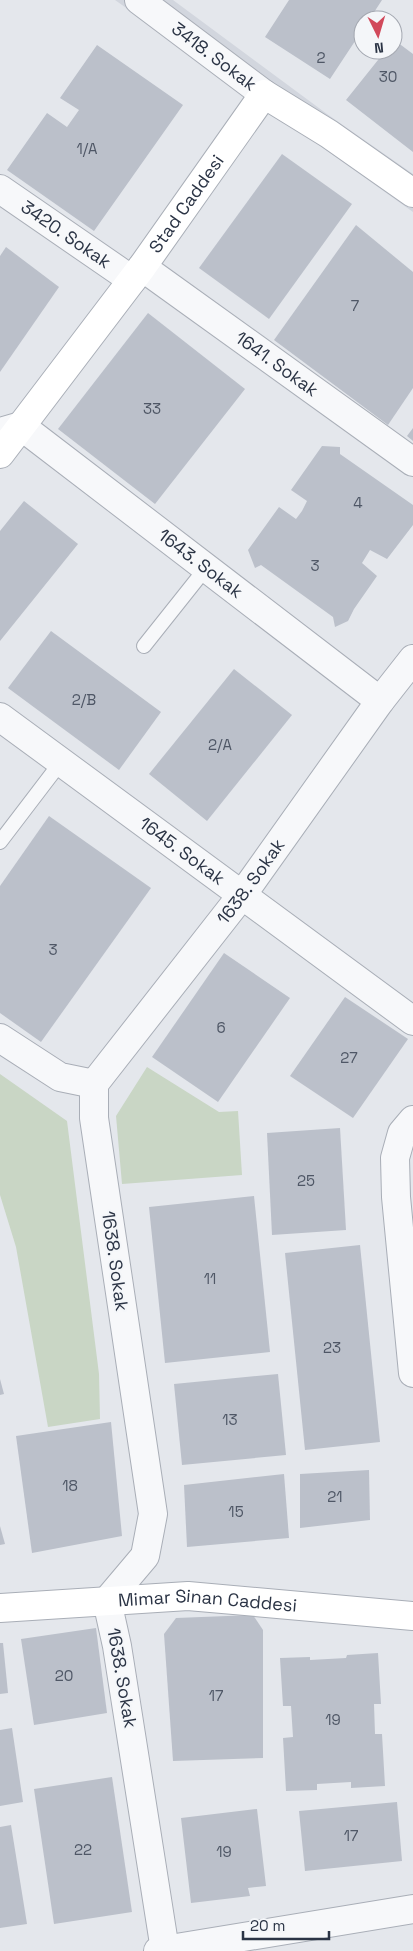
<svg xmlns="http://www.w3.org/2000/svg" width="413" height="1951" font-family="'Space Grotesk',sans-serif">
  <rect width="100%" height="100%" fill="#e4e7ec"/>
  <polygon fill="#d2d6de" points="115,0 173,0 327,114 413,174 413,212"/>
  <g fill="#c9d6c5">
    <polygon points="147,1067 219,1112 238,1111 242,1175 122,1184 116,1116"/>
    <polygon points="0,1074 67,1121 99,1374 100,1419 48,1427 16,1247 0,1195"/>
  </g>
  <g fill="#bbc0ca">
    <polygon points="289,0 382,0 369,20 363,20 363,29 330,79 265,37"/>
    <polygon points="393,39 413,54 413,152 346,100 386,50 393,50"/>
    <polygon points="97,45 183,105 94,231 7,170 47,113 67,127 79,110 60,98"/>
    <polygon points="282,154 352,204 269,319 199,268"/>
    <polygon points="356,225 413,272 413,388 388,425 274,340"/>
    <polygon points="6,247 59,287 0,372 0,256"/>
    <polygon points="148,313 245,389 155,504 58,429"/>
    <polygon points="413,428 413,441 407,436"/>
    <polygon points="322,446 340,447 340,454 413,505 413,525 387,559 370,550 362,563 377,576 354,609 348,621 335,627 333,617 261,565 255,568 248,550 279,507 296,519 302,511 307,501 291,490"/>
    <polygon points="24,501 78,544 0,641 0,531"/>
    <polygon points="51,631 161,712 119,770 8,688"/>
    <polygon points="234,669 292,715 207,821 149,774"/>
    <polygon points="49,816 151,888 41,1042 0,1013 0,886"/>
    <polygon points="224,953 290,998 218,1102 152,1057"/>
    <polygon points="345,997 408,1039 353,1118 290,1076"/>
    <polygon points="340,1128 346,1230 272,1235 267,1133"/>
    <polygon points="254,1196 270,1352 165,1363 149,1207"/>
    <polygon points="360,1245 380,1442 305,1450 285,1253"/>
    <polygon points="278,1374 286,1455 182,1465 174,1384"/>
    <polygon points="0,1379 4,1394 0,1395"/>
    <polygon points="111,1422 122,1536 32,1553 16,1436"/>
    <polygon points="369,1470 370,1520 300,1528 300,1474"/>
    <polygon points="284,1474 289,1538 187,1547 184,1485"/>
    <polygon points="0,1526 5,1544 0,1545"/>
    <polygon points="253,1615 263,1630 263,1758 173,1761 164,1634 176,1618"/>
    <polygon points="96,1628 107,1713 34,1725 21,1639"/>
    <polygon points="0,1643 3,1643 8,1693 0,1694"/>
    <polygon points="378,1653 381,1704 374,1704 375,1734 382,1734 385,1786 351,1788 351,1782 317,1784 317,1790 286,1791 283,1738 293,1737 291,1706 283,1706 280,1658 310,1657 310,1660 346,1658 347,1655"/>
    <polygon points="12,1728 23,1802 0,1806 0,1730"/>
    <polygon points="112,1777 132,1912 54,1924 34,1789"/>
    <polygon points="397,1802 402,1861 305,1871 299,1811"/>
    <polygon points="257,1809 266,1886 248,1888 250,1896 191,1903 181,1818"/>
    <polygon points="11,1825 27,1924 0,1928 0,1827"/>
  </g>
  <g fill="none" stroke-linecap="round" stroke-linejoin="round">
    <g stroke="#a9aeb7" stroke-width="16">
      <g id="lane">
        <polyline points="144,646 206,568"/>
        <polyline points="0,842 61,762"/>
      </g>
    </g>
    <g stroke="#a9aeb7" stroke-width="30">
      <g id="street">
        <path id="s1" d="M139 0 264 94"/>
        <path id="s2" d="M0 189 132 280"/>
        <path id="s3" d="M142 267 413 462"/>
        <path id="s4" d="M0 432 21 426 380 701"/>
        <path id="s5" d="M0 717 413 1021"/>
        <polyline points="0,1038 60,1077 94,1084"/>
        <polyline points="413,1120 402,1133 395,1158 396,1197 413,1373"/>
        <path id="s6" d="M165 1950 117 1646 107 1601 145 1556 153 1514 94 1118V1084L242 895 380 701 413 659"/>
        <polyline points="158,1951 413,1909"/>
      </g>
    </g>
    <g stroke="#a9aeb7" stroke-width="30">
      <g id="secondary">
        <path id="s7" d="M0 454 142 267 264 94 329 134 413 193"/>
        <path id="s8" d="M0 1608 188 1596 413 1616"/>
      </g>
    </g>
    <use href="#lane" stroke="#f7f8fa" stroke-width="14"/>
    <use href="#street" stroke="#f7f8fa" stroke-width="28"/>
    <use href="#secondary" stroke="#fff" stroke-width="28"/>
  </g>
  <g text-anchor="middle" stroke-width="4" stroke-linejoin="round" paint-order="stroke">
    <g font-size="15" fill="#4f5766">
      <text x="321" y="63">2</text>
      <text x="388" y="82">30</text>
      <text x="87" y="154">1/A</text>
      <text x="355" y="311">7</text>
      <text x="152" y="414">33</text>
      <text x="358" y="508">4</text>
      <text x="315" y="571">3</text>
      <text x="84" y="705">2/B</text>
      <text x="220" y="750">2/A</text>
      <text x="53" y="955">3</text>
      <text x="221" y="1033">6</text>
      <text x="349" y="1063">27</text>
      <text x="306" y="1186">25</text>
      <text x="210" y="1284">11</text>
      <text x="332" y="1353">23</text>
      <text x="230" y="1425">13</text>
      <text x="70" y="1491">18</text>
      <text x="335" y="1502">21</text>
      <text x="236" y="1517">15</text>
      <text x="64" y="1681">20</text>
      <text x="216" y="1701">17</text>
      <text x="333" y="1725">19</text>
      <text x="351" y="1841">17</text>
      <text x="83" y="1855">22</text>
      <text x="224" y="1857">19</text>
    </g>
    <g font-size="18" fill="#2b3445" stroke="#f4f6f9">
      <text dy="6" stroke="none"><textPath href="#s1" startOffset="94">3418. Sokak</textPath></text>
      <text dy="6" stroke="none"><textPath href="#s7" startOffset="312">Stad Caddesi</textPath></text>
      <text dy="6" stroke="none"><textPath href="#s2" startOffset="80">3420. Sokak</textPath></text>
      <text dy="6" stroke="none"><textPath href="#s3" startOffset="166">1641. Sokak</textPath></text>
      <text dy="6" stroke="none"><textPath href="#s4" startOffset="248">1643. Sokak</textPath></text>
      <text dy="6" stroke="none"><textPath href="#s5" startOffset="226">1645. Sokak</textPath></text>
      <text dy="6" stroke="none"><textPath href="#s6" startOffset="1146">1638. Sokak</textPath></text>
      <text transform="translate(115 1261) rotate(82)" y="6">1638. Sokak</text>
      <text dy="6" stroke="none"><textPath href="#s8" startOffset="208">Mimar Sinan Caddesi</textPath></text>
      <text transform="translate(122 1678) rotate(80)" y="6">1638. Sokak</text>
    </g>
  </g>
  <g transform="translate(378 35) rotate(175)"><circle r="24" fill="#f4f6f9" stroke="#a4a8b1"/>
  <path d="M0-4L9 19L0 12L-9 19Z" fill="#d1495b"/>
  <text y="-8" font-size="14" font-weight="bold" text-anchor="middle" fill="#2b3445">N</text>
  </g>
  <path d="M243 1931v8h86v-8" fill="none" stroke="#2b3445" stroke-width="2.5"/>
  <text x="250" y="1931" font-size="15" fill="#2b3445" stroke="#f4f6f9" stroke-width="4" paint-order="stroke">20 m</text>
</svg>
